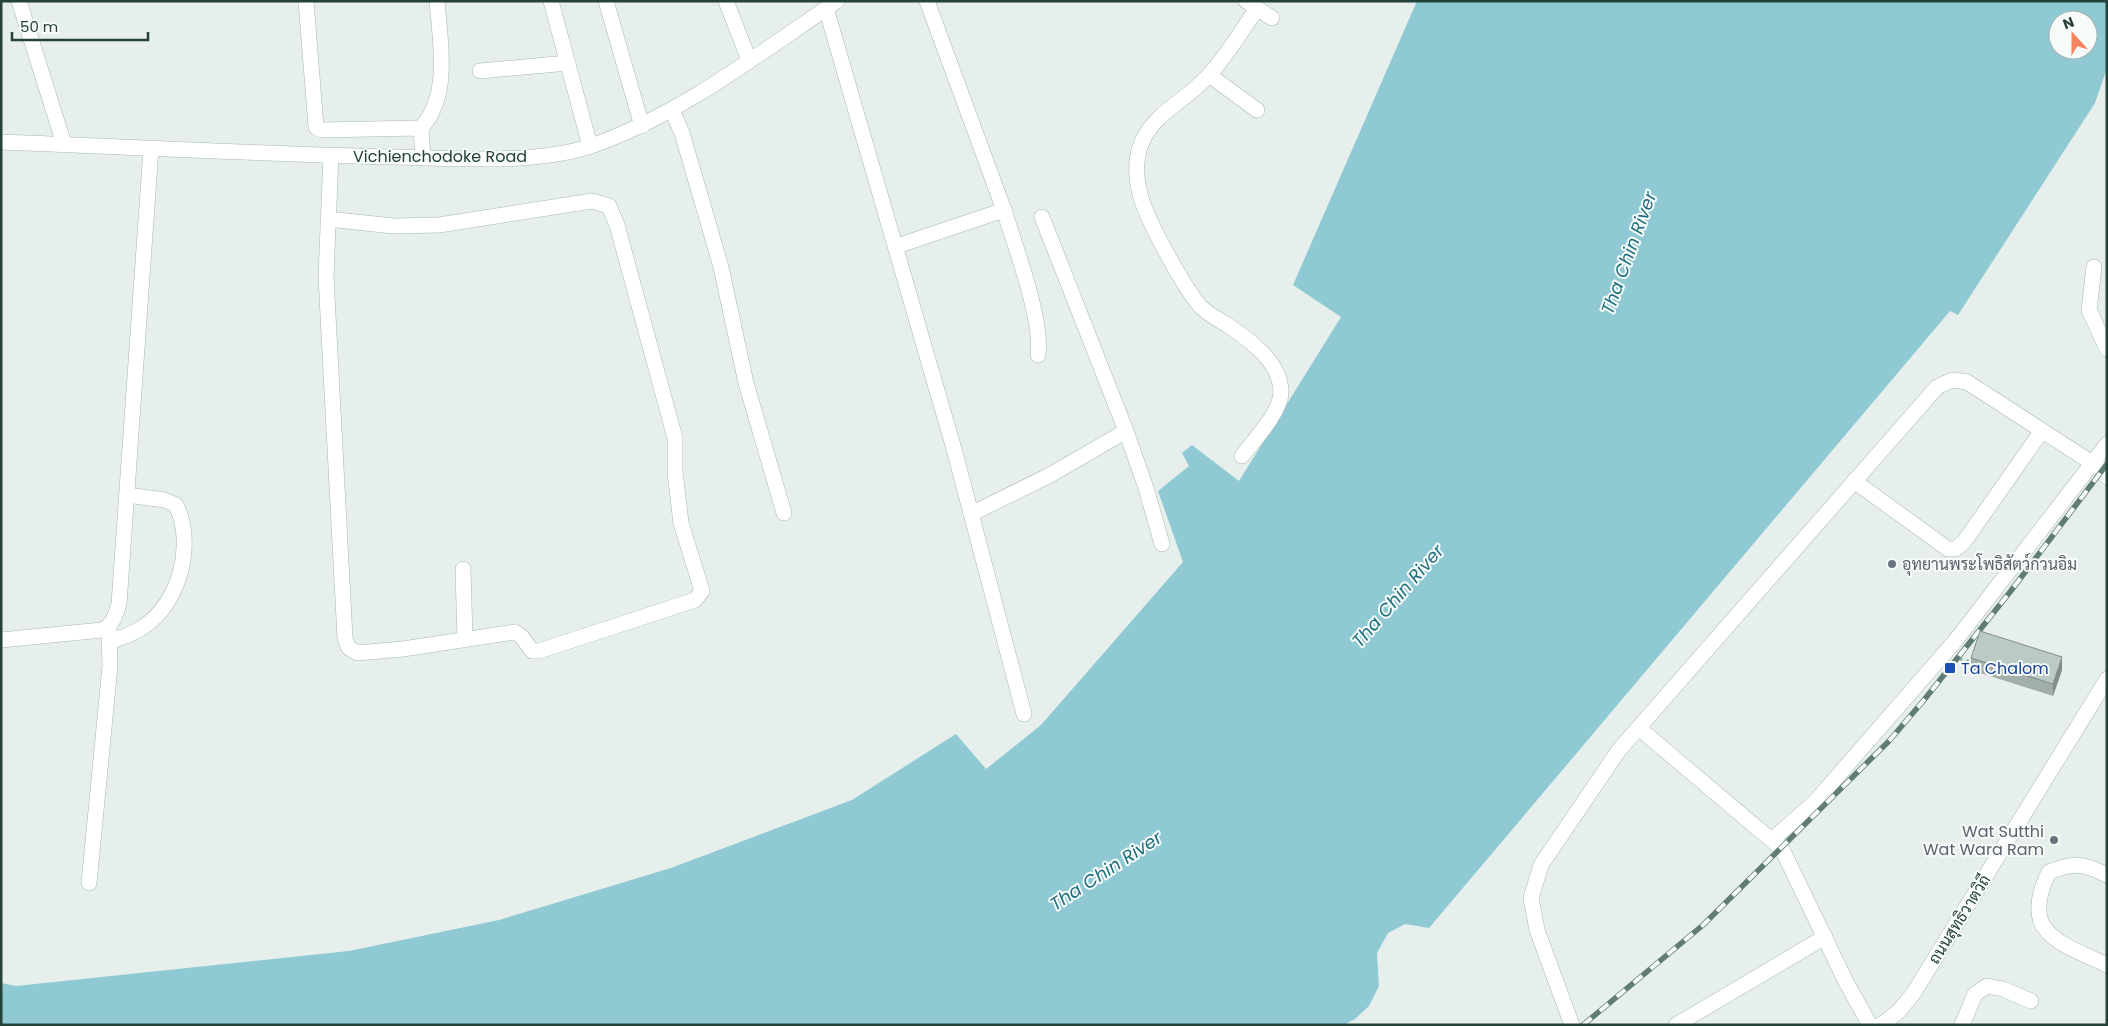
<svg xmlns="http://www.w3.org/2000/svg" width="2108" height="1026" font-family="Poppins,Sarabun,sans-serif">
  <rect width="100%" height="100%" fill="#e6efeb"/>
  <path fill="#8ec9d4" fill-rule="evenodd" d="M1417 1H2107V68L2095 103 1958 315 1950 311 1429 928 1405 924 1388 933 1377 953 1379 986 1369 1006 1355 1019 1344 1025H1V983L16 986 349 951 499 920 671 868 852 800 956 734 986 769 1041 725 1183 562 1158 491 1189 466 1182 453 1192 445 1239 481 1341 317 1293 285ZM2058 20H2088V50H2058Z"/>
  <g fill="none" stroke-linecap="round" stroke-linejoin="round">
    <g stroke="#a8b8b2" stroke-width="16">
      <g id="minor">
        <polyline points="19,1 64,144"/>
        <polyline points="306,1 316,127 321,130 421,128 423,157"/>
        <polyline points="551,1 590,146"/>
        <polyline points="606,1 642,126"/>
        <polyline points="726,1 749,60"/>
        <polyline points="1246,1 1272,18"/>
        <polyline points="826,8 954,449 1024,714"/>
        <polyline points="480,71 568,63"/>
        <polyline points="1209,75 1257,110"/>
        <polyline points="672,110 682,133 721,267 746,383 784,513"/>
        <path d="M421 128C451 96 440 41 437 1"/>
        <path d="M1 142C132 147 263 154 393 157 453 158 534 165 591 146 678 116 760 53 837 1"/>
        <path d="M1004 210C1015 246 1043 320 1038 355"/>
        <polyline points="328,219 393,226 439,225 592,201 609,206 617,225 675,438 675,472 681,523 702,591 695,600 539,651 532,651 522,637 515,632 403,649 357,653 348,647 345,638 326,277 331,155"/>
        <polyline points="897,246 1004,210 927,1"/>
        <polyline points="2094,267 2089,310 2107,349"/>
        <polyline points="1126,431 1146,488 1162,544"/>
        <path d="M1242 456C1254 440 1281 412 1281 392 1281 363 1251 341 1229 326 1220 320 1209 315 1201 307 1184 288 1146 219 1140 194 1136 178 1135 158 1142 142 1154 113 1188 99 1208 76 1227 56 1241 31 1257 9"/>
        <polyline points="1854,481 1948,549 1955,549 1964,542 2041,432"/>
        <polyline points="971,514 1052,474 1126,431 1042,217"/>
        <polyline points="463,569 465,639"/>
        <path d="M1 640 102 630C113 625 115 616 119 604L151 149"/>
        <path d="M111 641C122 637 134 634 143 627 180 603 195 544 176 505L165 500 127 495"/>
        <polyline points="1640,729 1782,849 1846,982 1870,1025"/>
        <polyline points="1773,839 1815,802 1956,640 2107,444"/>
        <path d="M2107 875C2083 863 2074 862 2049 872 2019 933 2058 942 2107 965"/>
        <polyline points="89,883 110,666 109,627"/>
        <polyline points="1572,1025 1537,930 1531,898 1541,865 1619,750 1937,387 1952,380 1967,382 2103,470 2107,477"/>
        <polyline points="1676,1025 1825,937"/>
        <polyline points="1881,1025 1898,1012 1913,994 2107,679"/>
        <polyline points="1962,1025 1975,994 1987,986 2003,989 2031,1001"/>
      </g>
    </g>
    <polyline stroke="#86b3a5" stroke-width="3" stroke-dasharray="2.5 4" stroke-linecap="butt" points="1960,659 1973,662"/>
    <use href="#minor" stroke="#fff" stroke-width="15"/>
    <g stroke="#5f7d75" stroke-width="5.5">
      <polyline id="rail" points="1583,1025 1703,925 1889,741 1924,700 2010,592 2107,464"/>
    </g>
    <use href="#rail" stroke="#f7fbf9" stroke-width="4" stroke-dasharray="11" stroke-linecap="butt"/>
  </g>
  <polygon fill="#a1aea9" points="1971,658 2062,670 2053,696 1971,670"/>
  <polygon fill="#838d89" points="2062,657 2062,670 2053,696 2053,684"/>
  <polygon fill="#bbcac4" stroke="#838d89" points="1980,631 2062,657 2053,684 1971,658"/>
  <g fill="#6b7280" stroke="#f7fbf9" stroke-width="2">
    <circle cx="1892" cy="564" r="5"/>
    <circle cx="2054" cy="840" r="5"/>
  </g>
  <rect fill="#1a4fb4" stroke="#f7fbf9" stroke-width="2" x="1944" y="662" width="12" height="12" rx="2.5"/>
  <g text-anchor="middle" stroke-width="4" stroke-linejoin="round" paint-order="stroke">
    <g font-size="16" fill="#24423a" stroke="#f7fbf9">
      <text x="440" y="162">Vichienchodoke Road</text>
      <text transform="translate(1959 919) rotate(-58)" y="6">ถนนสุทธิวาตวิถี</text>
    </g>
    <g font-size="16" fill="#5b616d" stroke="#f7fbf9" text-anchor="start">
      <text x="1902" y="570">อุทยานพระโพธิสัตว์กวนอิม</text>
      <text x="2044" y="837" text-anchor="end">Wat Sutthi<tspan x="2044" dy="18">Wat Wara Ram</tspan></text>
    </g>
    <g font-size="16" fill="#164399" stroke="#f7fbf9" text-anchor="start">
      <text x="1961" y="674">Ta Chalom</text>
    </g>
    <g font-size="18" font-style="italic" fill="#1c6f80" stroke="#f7fbf9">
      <text transform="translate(1629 253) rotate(-70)" y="6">Tha Chin River</text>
      <text transform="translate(1398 596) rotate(-49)" y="6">Tha Chin River</text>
      <text transform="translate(1106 871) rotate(-33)" y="6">Tha Chin River</text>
    </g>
  </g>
  <rect width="2108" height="1026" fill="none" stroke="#24423a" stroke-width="5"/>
  <g transform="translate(2073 35) rotate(339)"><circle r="24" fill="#f7fbf9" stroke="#a3b1ad"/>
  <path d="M0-4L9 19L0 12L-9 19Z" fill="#f4845f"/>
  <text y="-8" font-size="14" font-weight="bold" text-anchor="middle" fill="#24423a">N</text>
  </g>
  <path d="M12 32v8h136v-8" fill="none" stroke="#24423a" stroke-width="2.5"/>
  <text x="20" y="32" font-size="15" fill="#24423a" stroke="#f7fbf9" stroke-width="4" paint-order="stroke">50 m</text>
</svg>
